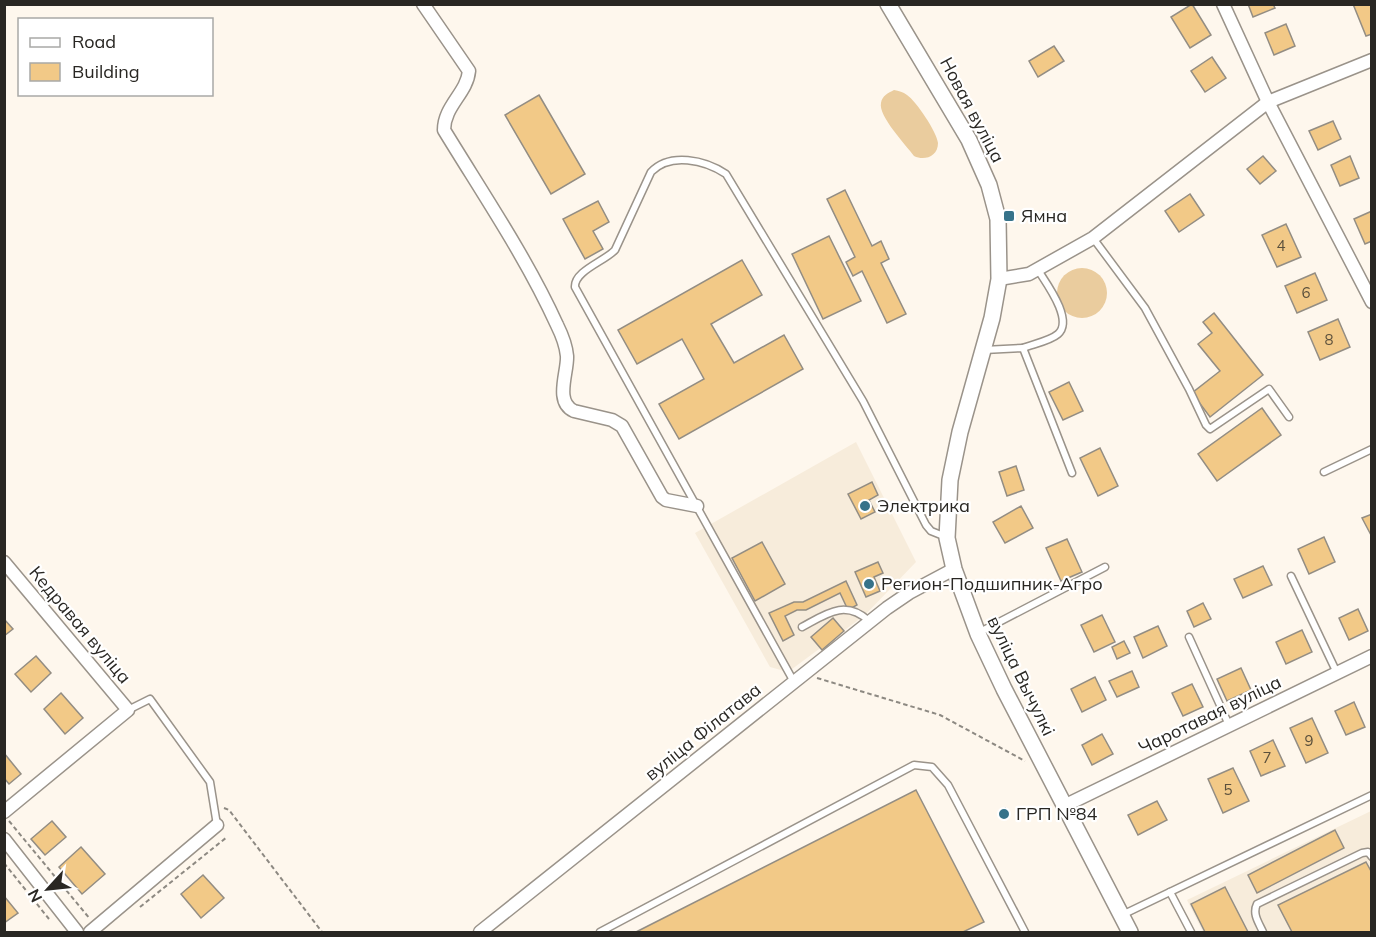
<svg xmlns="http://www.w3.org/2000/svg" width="1376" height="937" font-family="Mulish,sans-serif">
  <rect width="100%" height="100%" fill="#fef7ed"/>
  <g fill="#f7ecdb">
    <polygon points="856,442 916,562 865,615 788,672 770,667 695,533"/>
    <polygon points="1371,811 1371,932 1203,932 1187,900"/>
  </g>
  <g fill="#eacc9e">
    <path d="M894 90C899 91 903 92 907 95 916 101 937 132 938 143 938 157 924 161 914 156 906 145 878 116 881 103 882 96 888 93 894 90Z"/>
    <circle cx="1082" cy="293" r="25"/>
  </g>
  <g fill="#f2c987" stroke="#938d83" stroke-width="1.5">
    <polygon points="1192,4 1211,35 1190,48 1171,17"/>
    <polygon points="1248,4 1273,4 1275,8 1253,17"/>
    <polygon points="1353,4 1372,4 1372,34 1366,36"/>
    <polygon points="1286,24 1295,46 1274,55 1265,33"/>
    <polygon points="1054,46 1064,61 1038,77 1029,61"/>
    <polygon points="1212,57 1226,78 1205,92 1191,71"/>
    <polygon points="539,95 585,174 551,194 505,115"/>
    <polygon points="1333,121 1341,139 1318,150 1309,131"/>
    <polygon points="1263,156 1276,171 1260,184 1247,169"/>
    <polygon points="1350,156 1359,178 1340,186 1331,165"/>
    <polygon points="845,190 872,246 881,241 889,259 881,263 906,314 887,323 862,271 853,276 846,262 855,257 827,199"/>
    <polygon points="1190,194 1204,215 1179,232 1165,211"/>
    <polygon points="598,201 609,222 593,231 603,249 585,259 563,219"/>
    <polygon points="1372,211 1372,241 1365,244 1354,219"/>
    <polygon points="1286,224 1301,257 1277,267 1262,235"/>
    <polygon points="829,236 861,301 823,319 792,254"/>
    <polygon points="742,260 762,295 711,324 734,363 784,335 803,369 679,439 659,404 704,379 682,339 637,364 618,330"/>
    <polygon points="1315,273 1327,300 1297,313 1285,286"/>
    <polygon points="1214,313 1263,375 1210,417 1192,393 1220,371 1198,344 1212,333 1203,322"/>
    <polygon points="1338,319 1350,347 1320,360 1308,332"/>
    <polygon points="1069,382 1083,411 1063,420 1049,392"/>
    <polygon points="1262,408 1281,435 1217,481 1198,454"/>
    <polygon points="1100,448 1118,486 1098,496 1080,458"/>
    <polygon points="1016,466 1024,490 1007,496 999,472"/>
    <polygon points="872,482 878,495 869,500 875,512 861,519 848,494"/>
    <polygon points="1021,506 1033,528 1005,543 993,522"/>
    <polygon points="1372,514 1372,537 1362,518"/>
    <polygon points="1324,537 1335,562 1309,574 1298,549"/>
    <polygon points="1067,539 1082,572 1061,581 1046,548"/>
    <polygon points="762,542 785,584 755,601 732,558"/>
    <polygon points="878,562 883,573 874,577 880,591 866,597 855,572"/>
    <polygon points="1263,566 1272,585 1243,598 1234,579"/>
    <polygon points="846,581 857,605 848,610 840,593 806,610 797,610 785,616 794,635 783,641 769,613 794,602 803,602"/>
    <polygon points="1203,603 1211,619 1194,627 1187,611"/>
    <polygon points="1358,609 1368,631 1349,640 1339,618"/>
    <polygon points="1102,615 1115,642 1094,652 1081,625"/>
    <polygon points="833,618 844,631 822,650 811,637"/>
    <polygon points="4,619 13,629 4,636"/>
    <polygon points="1158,626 1167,646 1143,658 1134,637"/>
    <polygon points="1302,630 1312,652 1286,664 1276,642"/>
    <polygon points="1124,641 1130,653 1117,659 1112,647"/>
    <polygon points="36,656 51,673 31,692 15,674"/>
    <polygon points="1241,668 1251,690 1227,701 1217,679"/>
    <polygon points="1132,671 1139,687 1117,697 1109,681"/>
    <polygon points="1095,677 1106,700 1082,712 1071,689"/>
    <polygon points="1192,684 1203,707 1183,716 1172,693"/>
    <polygon points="61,693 83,718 65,734 44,709"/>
    <polygon points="1354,702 1365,727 1346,735 1335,711"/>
    <polygon points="1312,718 1328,753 1306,763 1290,728"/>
    <polygon points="1102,734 1113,754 1092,765 1082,745"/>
    <polygon points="1273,740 1285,766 1261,776 1250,751"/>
    <polygon points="4,753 21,774 9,784 4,778"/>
    <polygon points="1233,768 1249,801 1223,813 1208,779"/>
    <polygon points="916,790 984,922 963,932 636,932"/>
    <polygon points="1157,801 1167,820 1138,835 1128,815"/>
    <polygon points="1005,808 1009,816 1003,819 999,811"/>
    <polygon points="52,821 66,837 45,855 31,839"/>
    <polygon points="1335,830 1344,848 1257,893 1248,875"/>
    <polygon points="81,847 105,874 82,894 59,867"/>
    <polygon points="1366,862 1372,873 1372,932 1292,932 1278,905"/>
    <polygon points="203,875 224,898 201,918 181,894"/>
    <polygon points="1225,887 1248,932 1205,932 1191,904"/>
    <polygon points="4,896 18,913 4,923"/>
  </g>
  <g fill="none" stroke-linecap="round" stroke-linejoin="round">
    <g stroke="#9a938a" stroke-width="9">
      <g id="service">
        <polyline points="1093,238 1145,308 1189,389 1206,425 1210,429 1269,389 1289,417"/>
        <path d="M1023 348C1033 344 1050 341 1058 334 1074 320 1046 283 1038 270"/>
        <polyline points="984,350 1023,348 1072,473"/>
        <polyline points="1324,472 1372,449"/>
        <polyline points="1291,576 1337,673"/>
        <path d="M802 627C826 614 845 599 869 621"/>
        <polyline points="978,633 1105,567"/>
        <polyline points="1189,637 1229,725"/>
        <path d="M794 682 575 287C574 271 605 261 615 250L651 172C670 152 705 160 726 174L863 401 926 525 931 531 946 537"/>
        <polyline points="128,710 150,699 210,782 217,825"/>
        <polyline points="1170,892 1191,932"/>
        <polyline points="1122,915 1372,795"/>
        <polyline points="600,932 914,765 932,767 948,785 1025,932"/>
        <path d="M1263 932C1259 923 1252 914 1257 904L1362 853 1368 852 1372 857"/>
      </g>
    </g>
    <g stroke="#9a938a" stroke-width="15">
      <g id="minor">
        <path d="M423 4 469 71C467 93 444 106 444 130 483 194 526 257 557 325 562 335 566 345 567 356 568 372 554 402 574 411L612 420 622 426 662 497 666 500 697 506"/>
        <polyline points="1223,4 1268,102 1372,302"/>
        <polyline points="999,279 1029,274 1093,238 1268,102 1372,60"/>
        <polyline points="4,562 128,710 4,812"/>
        <polyline points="1064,806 1372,656"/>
        <polyline points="4,839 77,932"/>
        <polyline points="90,932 217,825"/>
        <polyline points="480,932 887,608 909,593 954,569"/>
      </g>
    </g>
    <g stroke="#9a938a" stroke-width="18">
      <polyline id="tertiary" points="888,4 969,140 989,185 998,219 999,279 992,318 960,432 950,480 947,538 954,569 978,634 1004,689 1130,932"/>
    </g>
    <g stroke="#8d8982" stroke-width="2" stroke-dasharray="4.5 3" stroke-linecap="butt">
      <polyline points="817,678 940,715 1025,761"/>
      <polyline points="224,808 229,810 322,932"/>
      <polyline points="9,821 90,919"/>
      <polyline points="4,863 49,919"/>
      <polyline points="140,907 227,837"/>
    </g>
    <use href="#service" stroke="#fff" stroke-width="6"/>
    <use href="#minor" stroke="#fff" stroke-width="12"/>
    <use href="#tertiary" stroke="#fff" stroke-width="15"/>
  </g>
  <g fill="#37738a" stroke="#fff" stroke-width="2">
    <rect x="1003" y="210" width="12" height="12" rx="3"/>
    <circle cx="865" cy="506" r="6"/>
    <circle cx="869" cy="584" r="6"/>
    <circle cx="1004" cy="814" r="6"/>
  </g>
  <g text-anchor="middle" stroke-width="4.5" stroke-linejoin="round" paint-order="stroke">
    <g font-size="15" fill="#5b503c">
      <text x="1281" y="251">4</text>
      <text x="1306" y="298">6</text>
      <text x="1329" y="345">8</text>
      <text x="1309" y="746">9</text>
      <text x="1267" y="763">7</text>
      <text x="1228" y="795">5</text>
    </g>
    <g font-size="18" fill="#292723" stroke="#fff">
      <text transform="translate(972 110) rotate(62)" y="6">Новая вуліца</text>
      <text transform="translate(80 625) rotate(50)" y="6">Кедравая вуліца</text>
      <text transform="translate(1021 676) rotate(64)" y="6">вуліца Вычулкі</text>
      <text transform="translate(1210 715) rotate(-26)" y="6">Чаротавая вуліца</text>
      <text transform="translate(703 732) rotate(-39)" y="6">вуліца Філатава</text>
    </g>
    <g font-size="18" fill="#292723" stroke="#fff" text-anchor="start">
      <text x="1021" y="222">Ямна</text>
      <text x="877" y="512">Электрика</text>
      <text x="881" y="590">Регион-Подшипник-Агро</text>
      <text x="1016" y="820">ГРП №84</text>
    </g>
  </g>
  <rect width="1376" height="937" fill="none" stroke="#292723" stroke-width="12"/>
  <rect x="18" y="18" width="195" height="78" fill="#ffffff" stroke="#a9a9a7" stroke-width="1.5"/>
  <rect x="30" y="38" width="30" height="9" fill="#ffffff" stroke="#a9a9a7" stroke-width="1.5"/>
  <text x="72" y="48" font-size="18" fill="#292723">Road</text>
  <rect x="30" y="63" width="30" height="18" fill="#f2c987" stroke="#a9a9a7" stroke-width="1.5"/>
  <text x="72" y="78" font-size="18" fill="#292723">Building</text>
  <g transform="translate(48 889) rotate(243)" stroke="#ffffff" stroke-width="4.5" paint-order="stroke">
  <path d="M0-4.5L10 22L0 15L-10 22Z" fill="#292723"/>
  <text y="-9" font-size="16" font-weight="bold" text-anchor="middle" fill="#292723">N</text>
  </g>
</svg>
